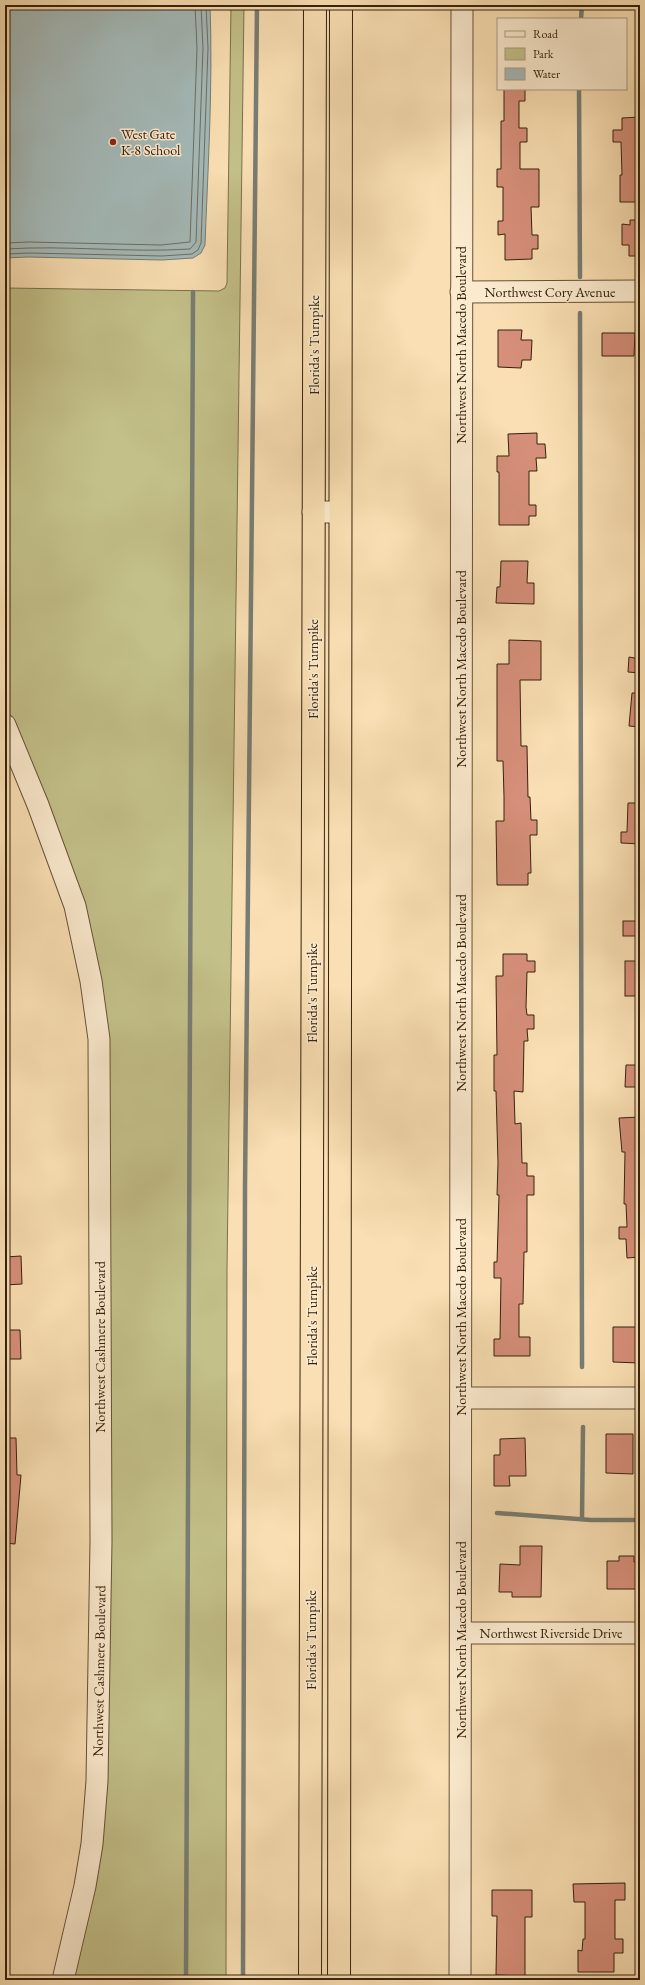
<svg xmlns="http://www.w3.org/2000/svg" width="645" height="1985" font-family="'EB Garamond',serif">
  <rect width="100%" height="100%" fill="#f9dfb3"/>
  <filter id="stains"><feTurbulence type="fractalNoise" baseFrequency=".005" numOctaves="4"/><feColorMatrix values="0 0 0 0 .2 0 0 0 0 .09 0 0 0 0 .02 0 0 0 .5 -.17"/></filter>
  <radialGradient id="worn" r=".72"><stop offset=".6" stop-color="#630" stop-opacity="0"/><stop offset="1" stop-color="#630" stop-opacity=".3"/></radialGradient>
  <polygon fill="#c3c089" stroke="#7c714b" points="231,5 244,5 227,1269 226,1980 70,1980 92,1888 107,1039 44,802 5,705 5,288 219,291 225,288 227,283"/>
  <path fill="#a4b9b8" stroke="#787d74" d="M5 5H210C213 85 208 165 205 245L201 253 193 258 162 260 28 257 5 258Z"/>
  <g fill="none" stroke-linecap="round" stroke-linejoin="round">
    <g stroke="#6d6e62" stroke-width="1">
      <polyline points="5,243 29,242 161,245 190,242 197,48 195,5"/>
      <path d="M5 249C67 245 128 253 190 249L196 242 203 48 201 5"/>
      <polyline points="5,254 29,253 162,256 192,254 198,250 201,243 208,48 206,5"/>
    </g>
    <g stroke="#787d74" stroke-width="4.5">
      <polyline points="581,19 582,5"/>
      <polyline points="579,89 580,277"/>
      <polyline points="580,313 582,1367"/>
      <polyline points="497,1513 591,1520 640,1520"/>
      <polyline points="582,1519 583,1427"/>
      <polyline points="186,1980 193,292"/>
      <polyline points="243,1980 245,1186 257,5"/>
    </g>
  </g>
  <g fill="#d68f7a" stroke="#36220d">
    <polygon points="504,89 525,89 525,101 519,101 519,128 527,128 527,142 520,142 520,169 539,169 539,207 531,207 532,235 538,235 538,249 532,249 532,259 505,260 505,234 498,235 498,221 503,221 503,187 497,187 497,169 501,169 501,121 504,121"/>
    <polygon points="640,117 640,202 620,202 620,175 622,175 621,142 613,142 613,130 622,130 622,118"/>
    <polygon points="630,220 640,220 640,256 629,256 629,245 622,245 622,224 630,225"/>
    <polygon points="498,330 522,330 521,340 532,340 531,360 522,360 521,368 498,367"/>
    <polygon points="602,333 635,333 634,356 602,356"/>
    <polygon points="537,433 537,444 545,444 546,458 536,458 537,471 529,471 529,505 536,505 536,516 529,516 529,525 499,525 499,472 497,472 497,456 509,456 508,434"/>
    <polygon points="501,561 528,561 527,583 534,583 534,604 496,603 497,587 500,587"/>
    <polygon points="509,640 541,641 541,680 520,680 521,746 527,746 528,797 530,797 531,820 537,820 537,835 530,835 531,873 528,873 528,885 497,885 496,821 504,821 504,797 503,761 497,761 497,664 509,664"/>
    <polygon points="629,657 640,659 640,673 628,672"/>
    <polygon points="632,693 640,693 640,727 629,726"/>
    <polygon points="628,803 640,803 640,844 621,843 621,832 627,832"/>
    <rect x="623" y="921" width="17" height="15"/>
    <polygon points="503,954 527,954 527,961 535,961 535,972 527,972 526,1007 527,1015 534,1015 534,1029 527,1029 528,1041 524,1041 523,1092 514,1091 515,1124 521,1123 522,1163 527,1163 527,1176 534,1176 534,1195 527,1195 527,1252 524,1252 523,1304 519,1304 519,1337 530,1337 530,1356 494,1356 494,1339 500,1339 501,1278 494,1278 494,1262 497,1262 499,1195 497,1195 498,1163 496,1091 494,1091 494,1055 497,1055 496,976 503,976"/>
    <rect x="625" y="961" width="15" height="35"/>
    <polygon points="626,1065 640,1065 640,1087 625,1087"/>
    <polygon points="640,1117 640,1257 627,1258 626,1239 619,1239 619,1227 627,1227 626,1204 624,1204 625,1152 622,1152 619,1118"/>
    <polygon points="21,1256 22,1284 5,1285 5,1257"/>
    <polygon points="613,1327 640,1327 640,1363 613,1362"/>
    <polygon points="5,1330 20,1330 21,1359 5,1359"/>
    <polygon points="606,1434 633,1434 633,1474 606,1473"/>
    <polygon points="5,1438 16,1438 17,1475 21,1475 15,1544 5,1543"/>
    <polygon points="525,1438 526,1476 509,1476 510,1486 494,1486 494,1455 500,1455 500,1439"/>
    <polygon points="520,1546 542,1546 541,1597 512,1597 512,1592 499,1592 500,1564 520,1565"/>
    <polygon points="619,1556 634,1556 634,1562 640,1562 640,1589 607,1589 607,1561 619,1561"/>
    <polygon points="625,1883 625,1900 615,1900 615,1939 623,1939 623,1953 614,1953 614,1972 578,1972 578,1950 582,1951 583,1939 585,1939 585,1902 574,1902 573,1884"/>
    <polygon points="492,1890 532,1890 532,1917 525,1917 525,1976 496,1975 497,1916 492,1916"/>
  </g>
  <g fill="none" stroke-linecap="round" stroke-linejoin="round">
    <g stroke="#675136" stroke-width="23">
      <g id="minor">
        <polyline points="461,292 640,291"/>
        <polyline points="313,512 340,512"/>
        <polyline points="5,725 38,805 75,906 91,981 99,1039 101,1541 97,1781 92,1844 85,1886 63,1980"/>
        <polyline points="461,1398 640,1398"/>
        <polyline points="462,1633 640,1633"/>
        <polyline points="460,1980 462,5"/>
      </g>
    </g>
    <g stroke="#36220d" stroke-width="24">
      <g id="highway">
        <polyline points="310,1980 315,5"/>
        <polyline points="339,1980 341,5"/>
      </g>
    </g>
    <use href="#minor" stroke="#fbeace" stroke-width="21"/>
    <use href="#highway" stroke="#f9dfb3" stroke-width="22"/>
  </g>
  <circle fill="#8f2418" stroke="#fbeace" stroke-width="1.5" cx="113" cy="142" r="4"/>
  <g text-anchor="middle" stroke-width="3" stroke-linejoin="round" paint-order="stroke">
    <g font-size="14" fill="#36220d" stroke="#fbeace" text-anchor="start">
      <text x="121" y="139">West Gate<tspan x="121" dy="16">K-8 School</tspan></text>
    </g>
    <g font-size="14" fill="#36220d" stroke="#fbeace">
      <text x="550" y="297">Northwest Cory Avenue</text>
      <text transform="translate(314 345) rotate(-90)" y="5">Florida's Turnpike</text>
      <text transform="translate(461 345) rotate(-90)" y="5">Northwest North Macedo Boulevard</text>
      <text transform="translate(313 669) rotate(-90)" y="5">Florida's Turnpike</text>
      <text transform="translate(461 669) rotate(-90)" y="5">Northwest North Macedo Boulevard</text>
      <text transform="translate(312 993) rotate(-90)" y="5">Florida's Turnpike</text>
      <text transform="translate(461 993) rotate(-90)" y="5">Northwest North Macedo Boulevard</text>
      <text transform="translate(312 1316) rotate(-90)" y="5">Florida's Turnpike</text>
      <text transform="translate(461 1317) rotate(-90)" y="5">Northwest North Macedo Boulevard</text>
      <text transform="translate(100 1347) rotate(-90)" y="5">Northwest Cashmere Boulevard</text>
      <text x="551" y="1638">Northwest Riverside Drive</text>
      <text transform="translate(311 1640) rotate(-90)" y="5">Florida's Turnpike</text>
      <text transform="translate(461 1640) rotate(-90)" y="5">Northwest North Macedo Boulevard</text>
      <text transform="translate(99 1671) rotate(-89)" y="5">Northwest Cashmere Boulevard</text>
    </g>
  </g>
  <rect width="645" height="1985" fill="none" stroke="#f9dfb3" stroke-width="20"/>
  <rect x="6" y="6" width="633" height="1973" fill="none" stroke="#36220d" stroke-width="2"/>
  <rect x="10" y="10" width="625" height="1965" fill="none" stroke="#36220d"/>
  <rect x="497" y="18" width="130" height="72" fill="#fbeace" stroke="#ac9a81"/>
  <rect x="505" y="31" width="20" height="6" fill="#fbeace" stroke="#ac9a81"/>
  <text x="533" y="38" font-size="12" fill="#36220d">Road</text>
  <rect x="505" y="48" width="20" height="12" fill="#c3c089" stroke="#ac9a81"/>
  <text x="533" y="58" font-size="12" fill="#36220d">Park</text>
  <rect x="505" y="68" width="20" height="12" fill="#a4b9b8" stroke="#ac9a81"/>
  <text x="533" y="78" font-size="12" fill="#36220d">Water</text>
  <rect width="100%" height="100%" filter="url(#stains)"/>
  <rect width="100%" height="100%" fill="url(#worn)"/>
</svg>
